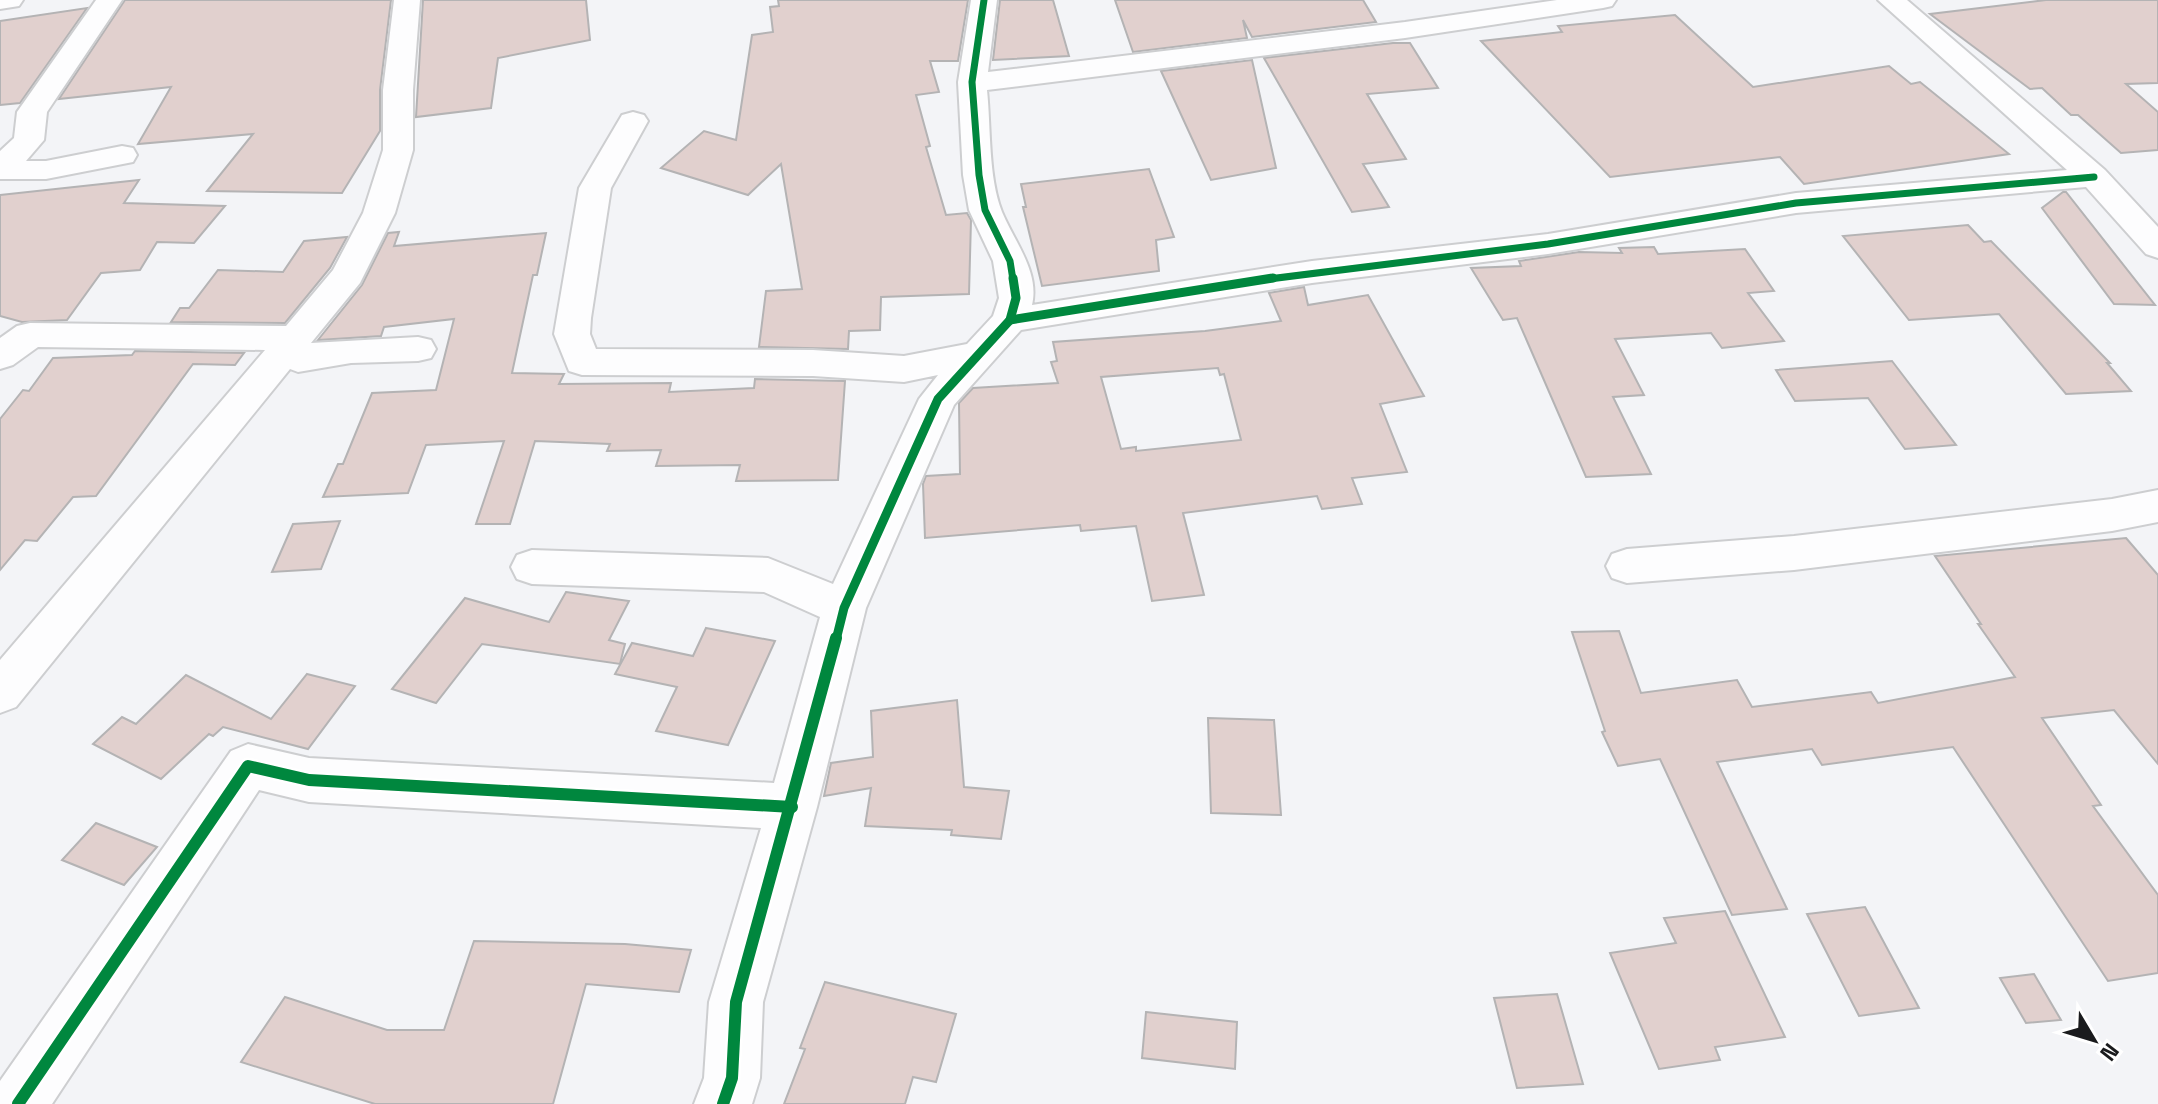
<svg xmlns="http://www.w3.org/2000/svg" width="2158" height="1104" font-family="'Space Grotesk',sans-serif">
  <rect width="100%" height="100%" fill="#f3f4f7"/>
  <g fill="#e1d0ce" stroke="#b4b3b4" stroke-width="2" fill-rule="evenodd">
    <polygon points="125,0 391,0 380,90 380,131 342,193 207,191 253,134 138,144 171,87 59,99"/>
    <polygon points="423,0 586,0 590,40 498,58 491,108 416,117"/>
    <polygon points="778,0 968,0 958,61 930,61 939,92 916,95 930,146 926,147 946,215 967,213 971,220 969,294 881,297 880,330 849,331 848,349 759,347 766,291 802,289 781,164 748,195 661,168 704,131 736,140 752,35 773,32 770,7 779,6"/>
    <polygon points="1000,0 1053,0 1069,56 993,60"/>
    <polygon points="1115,0 1363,0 1376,22 1252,37 1243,20 1247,38 1133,52"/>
    <polygon points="2046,0 2158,0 2158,83 2126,84 2158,112 2158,150 2121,153 2078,115 2071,115 2042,88 2030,89 1930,14"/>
    <polygon points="87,8 20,103 0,105 0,21"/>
    <polygon points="1675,15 1753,87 1889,66 1911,84 1920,82 2009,154 1804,184 1780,157 1610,177 1481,41 1562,32 1558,26"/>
    <polygon points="1393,43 1410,43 1438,88 1367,94 1406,159 1363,164 1389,207 1352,212 1264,58"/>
    <polygon points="1252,60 1276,168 1211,180 1161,71"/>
    <polygon points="1149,169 1174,237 1156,240 1159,271 1042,286 1023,207 1026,207 1021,184"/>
    <polygon points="139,180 124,203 225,206 194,243 157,242 140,270 101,273 67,320 22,322 0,316 0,195"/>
    <polygon points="2063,192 2066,192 2155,305 2114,304 2042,208"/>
    <polygon points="1968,225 1984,242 1991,241 2110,363 2107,363 2131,391 2066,394 1999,314 1909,320 1843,236"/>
    <polygon points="399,232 394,246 546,233 537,275 533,275 512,373 564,374 559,384 671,383 669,392 754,388 755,379 845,381 838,480 736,481 740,465 656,466 661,450 607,451 610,444 535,441 510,524 476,524 504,441 426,445 408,493 323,497 338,464 343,464 372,393 436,390 454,319 384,327 381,336 318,340 362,285 388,233"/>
    <polygon points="347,237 330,268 285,323 171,322 180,308 189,308 218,270 283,272 304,241"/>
    <polygon points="1654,247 1658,254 1745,249 1774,291 1748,293 1784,341 1722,348 1711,333 1615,339 1644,395 1613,397 1651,474 1586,477 1517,318 1503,320 1471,268 1521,266 1519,261 1579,252 1622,253 1619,248"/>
    <path d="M1304 287 1308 305 1368 295 1424 396 1380 404 1407 472 1352 478 1362 504 1322 509 1317 496 1183 513 1204 595 1152 601 1136 526 1081 531 1080 525 925 538 923 484 926 476 960 474 959 403 973 388 1058 383 1051 362 1057 361 1053 342 1205 331 1281 321 1269 293ZM1218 368 1220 375 1224 374 1241 440 1136 451V447L1121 449 1101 377Z"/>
    <polygon points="135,351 244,353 235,365 193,364 96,496 73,497 37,541 25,540 0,570 0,419 23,390 29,391 53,358 132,355"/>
    <polygon points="1892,361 1956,445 1905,449 1868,398 1795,401 1776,370"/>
    <polygon points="340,521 321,569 272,572 293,524"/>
    <polygon points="2126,538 2158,575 2158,764 2114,710 2042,718 2101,805 2093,806 2158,895 2158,973 2108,981 1953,747 1822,765 1812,749 1717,762 1787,909 1732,915 1660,759 1618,766 1602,732 1605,731 1572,632 1619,631 1641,693 1737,680 1752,707 1871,692 1878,703 2015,677 1978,624 1981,624 1935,556"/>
    <polygon points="566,592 629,601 609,640 625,644 620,664 482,644 436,703 392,689 465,598 549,622"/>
    <polygon points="706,628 775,641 728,745 656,731 677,687 615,674 632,643 693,656"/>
    <polygon points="307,674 355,686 308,749 223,727 213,736 209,734 161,779 93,744 122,717 136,724 186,675 271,719"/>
    <polygon points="957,700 964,787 1009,791 1001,839 951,835 952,830 865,826 871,788 824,796 831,763 873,757 871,711"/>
    <polygon points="1208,718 1274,720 1281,815 1211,813"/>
    <polygon points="96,823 157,847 124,885 62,860"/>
    <polygon points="1865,907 1919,1008 1859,1016 1807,914"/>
    <polygon points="1725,911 1785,1037 1715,1047 1720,1060 1659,1069 1610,953 1676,943 1664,918"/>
    <polygon points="474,941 625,944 691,950 679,992 586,984 553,1104 375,1104 241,1062 285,997 387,1030 444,1030"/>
    <polygon points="2034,974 2061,1020 2026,1023 2000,978"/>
    <polygon points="825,982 956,1014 936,1082 913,1077 905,1104 784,1104 805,1049 800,1048"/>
    <polygon points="1557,994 1583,1084 1517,1088 1494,998"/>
    <polygon points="1146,1012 1237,1022 1235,1069 1142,1058"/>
  </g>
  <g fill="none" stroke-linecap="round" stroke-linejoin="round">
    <g stroke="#cdced0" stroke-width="4">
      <g id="minor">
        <polygon points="0,0 23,0 19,6 0,9"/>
        <polygon points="96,0 122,0 47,112 44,140 26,161 46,161 122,146 133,148 137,155 133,162 46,179 0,179 0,151 14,138 17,112"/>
        <polygon points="394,0 420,0 413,90 413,150 395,213 360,283 311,343 418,337 431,340 436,349 431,358 418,361 351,363 298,372 290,369 16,707 0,713 0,660 265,350 38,347 13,365 0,369 0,338 17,326 30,323 286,326 333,270 363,213 383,150 383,90"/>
        <path d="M971 0H997L988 72 1405 22 1557 0H1616L1612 6 1603 8 1405 38 987 90C991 128 988 176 1002 212 1014 241 1040 272 1032 305L1312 261 1548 234 1796 193 2067 170 1878 0H1907L2105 170 2158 227V258L2146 254 2086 187 1796 213 1548 254 1312 283 1021 330 954 405 866 608 817 807 763 1002 760 1078 752 1104H694L704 1078 709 1002 761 828 309 802 259 790 52 1104H0V1081L231 751 248 744 309 758 774 783 820 617 764 592 532 584 517 579 511 567 517 555 532 550 768 558 833 584 919 399 938 375 904 382 813 376 582 375 569 371 554 334 579 188 622 115 633 112 644 115 648 121 611 188 591 318 590 334 596 349 813 350 904 356 967 344 993 316 999 298 993 261 969 210 963 175 958 82Z"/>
        <polygon points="2158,490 2158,522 2112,531 1794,570 1627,583 1612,578 1606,566 1612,554 1627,549 1794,536 2112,499"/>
      </g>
    </g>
    <use href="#minor" fill="#fdfdfe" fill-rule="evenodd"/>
    <g stroke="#fff" stroke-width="11">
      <g id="cycleway-far2">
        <polyline points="984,0 972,82 979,175 985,210 1010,261 1013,280"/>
        <polyline points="1261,280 1548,244 1796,203 2094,177"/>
      </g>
    </g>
    <g stroke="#fff" stroke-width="14">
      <g id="cycleway-far1">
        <polyline points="1010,320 1273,278"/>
        <polyline points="836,640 844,608 938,399 1010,320 1016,298 1013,278"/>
      </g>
    </g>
    <g stroke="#fff" stroke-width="17">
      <g id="cycleway">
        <polyline points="18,1104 248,766 309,780 792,807"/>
        <polyline points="723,1104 732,1078 736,1002 836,638"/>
      </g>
    </g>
    <use href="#cycleway-far2" stroke="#00873e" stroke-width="7"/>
    <use href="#cycleway-far1" stroke="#00873e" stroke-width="9"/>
    <use href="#cycleway" stroke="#00873e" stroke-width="12"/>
  </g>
  <g transform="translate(2094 1040) rotate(128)" stroke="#ffffff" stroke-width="6" paint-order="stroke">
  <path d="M0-6L14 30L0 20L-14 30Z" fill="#1a1b1d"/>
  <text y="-12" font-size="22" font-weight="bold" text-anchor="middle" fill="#1a1b1d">N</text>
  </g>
</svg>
